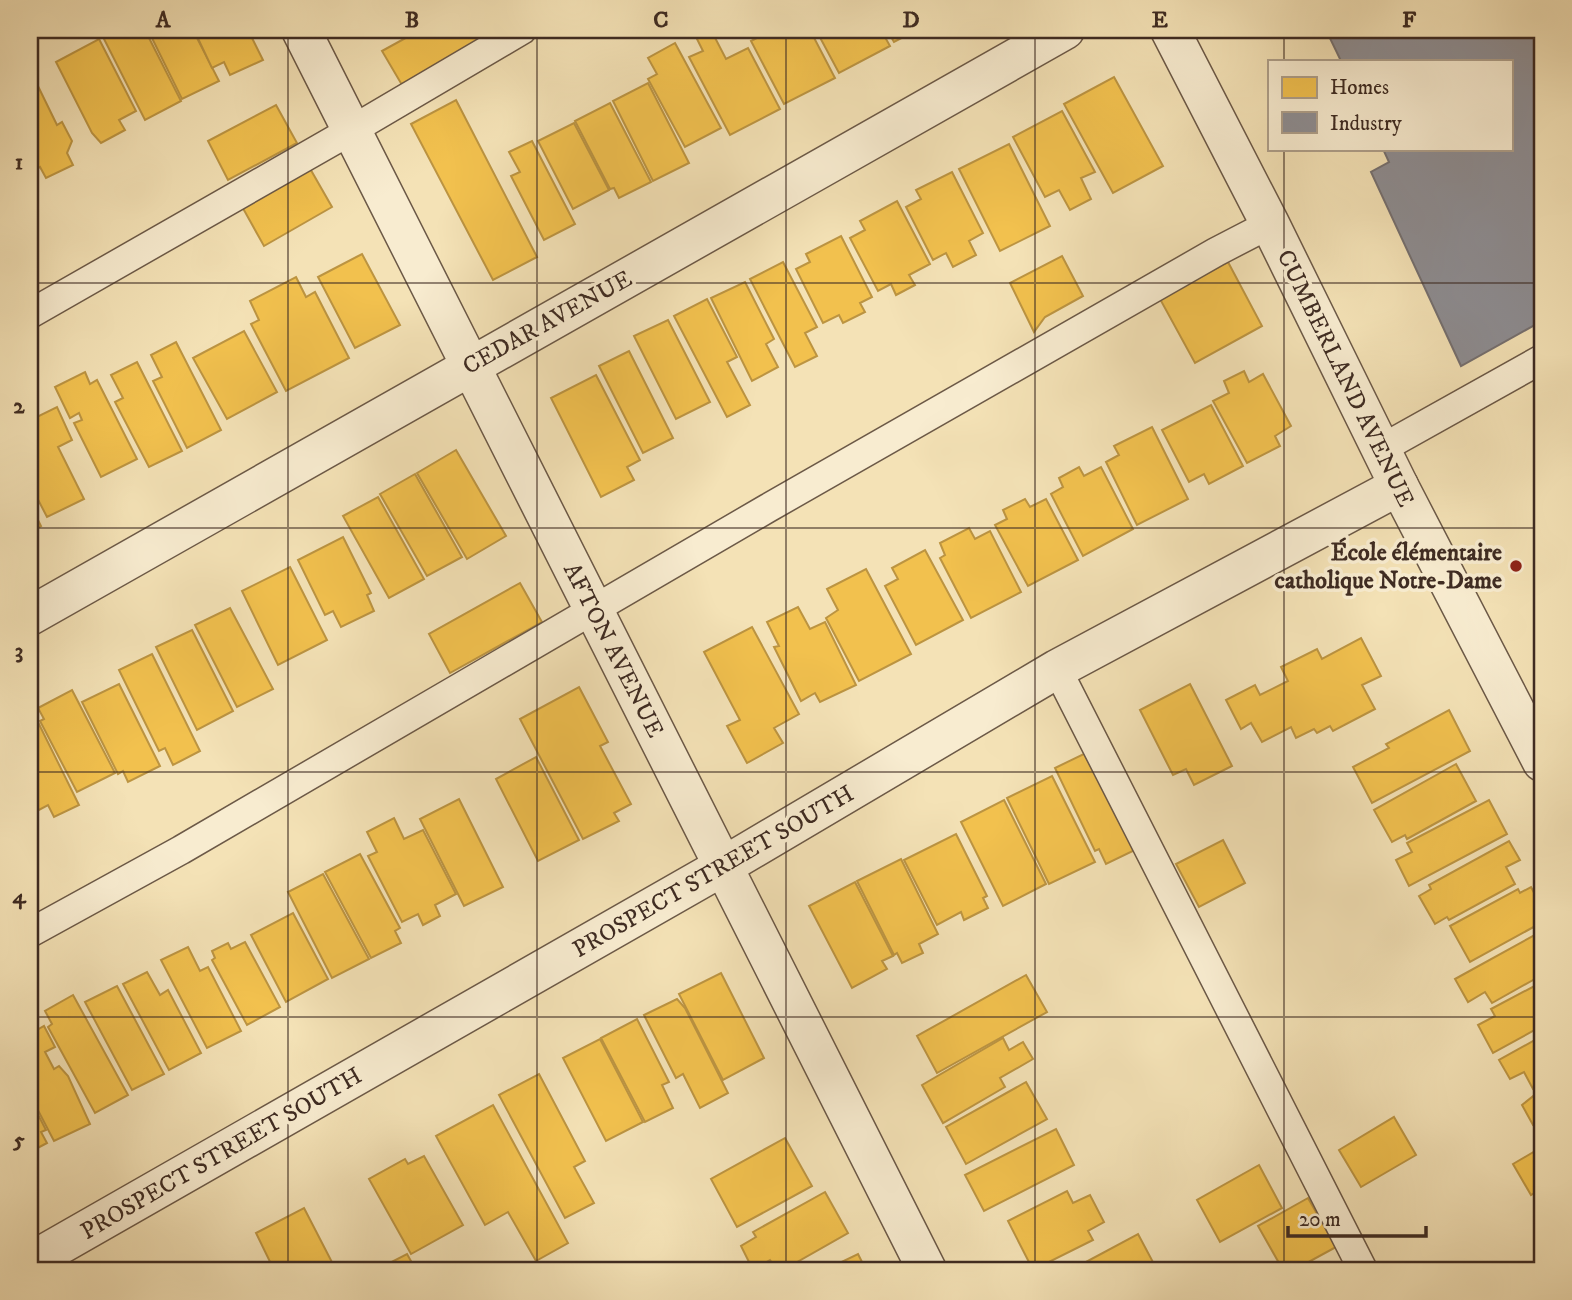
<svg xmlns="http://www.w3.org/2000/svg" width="1572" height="1300" font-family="'IM FELL DW Pica',serif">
  <rect width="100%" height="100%" fill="#f4e2b6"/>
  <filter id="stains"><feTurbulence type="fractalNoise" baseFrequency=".00286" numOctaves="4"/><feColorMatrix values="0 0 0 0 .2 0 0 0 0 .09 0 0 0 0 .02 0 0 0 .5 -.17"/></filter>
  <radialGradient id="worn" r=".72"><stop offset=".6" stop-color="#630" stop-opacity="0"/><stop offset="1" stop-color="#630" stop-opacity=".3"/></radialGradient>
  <g fill="#f2c14e" stroke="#bc9441" stroke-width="2">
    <polygon points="113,30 145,30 181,101 145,120 102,35"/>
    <polygon points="148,30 193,30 219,81 182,99"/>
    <polygon points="194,30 248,30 263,60 230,75 224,62 212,68"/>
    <polygon points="420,30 472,30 479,42 402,85 382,51"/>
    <polygon points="711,30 726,59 748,48 780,109 730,135 689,57 703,51 696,37"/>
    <polygon points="760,30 810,30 835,78 784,104 751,41 763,35"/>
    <polygon points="816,30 881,30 890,46 839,73"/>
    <polygon points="887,30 917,30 894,42"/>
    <polygon points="99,39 136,111 119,120 125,130 101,143 92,133 56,62"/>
    <polygon points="675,43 721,128 685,147 648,79 657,74 648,58"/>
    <polygon points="1114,77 1163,166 1113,193 1064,104"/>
    <polygon points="35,80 57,125 62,122 72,141 67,153 73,165 46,178 40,167 30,173 30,82"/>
    <polygon points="648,83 689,163 653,181 613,101"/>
    <polygon points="456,100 537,257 493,280 411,124"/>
    <polygon points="610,103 651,182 619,198 614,188 610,189 575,121"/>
    <polygon points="276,105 297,143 228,180 208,141"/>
    <polygon points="1062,111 1095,172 1081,178 1091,199 1070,210 1059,190 1045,197 1013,137"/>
    <polygon points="574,123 609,190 573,209 538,141"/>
    <polygon points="532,141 575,224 544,240 511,176 520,172 509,152"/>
    <polygon points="1009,144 1050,226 1000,251 959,169"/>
    <polygon points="308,165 332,207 264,246 240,203"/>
    <polygon points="952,172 983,233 969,241 976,255 953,267 946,253 933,260 906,207 921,199 916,190"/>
    <polygon points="897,201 930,264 909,275 915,285 896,295 891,284 878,291 850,238 865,230 860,221"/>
    <polygon points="841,236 872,297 860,303 865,312 843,323 839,315 823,323 796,269 810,262 806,254"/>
    <polygon points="362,254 400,325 355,348 318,277"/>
    <polygon points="1062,256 1083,296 1045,317 1034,332 1010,283"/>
    <polygon points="783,262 817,327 805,333 817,356 795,367 750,279"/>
    <polygon points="1228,262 1262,326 1195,363 1160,299"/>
    <polygon points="296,277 306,297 315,292 349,358 286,391 251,324 259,320 250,301"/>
    <polygon points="745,282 774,339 766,344 778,367 752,381 711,298"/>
    <polygon points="707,299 737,357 727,362 750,405 727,417 674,316"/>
    <polygon points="668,320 710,402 676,419 634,336"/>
    <polygon points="244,331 277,392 227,419 193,358"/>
    <polygon points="176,342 221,430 187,448 153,381 162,377 151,355"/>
    <polygon points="629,351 673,438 643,453 599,366"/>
    <polygon points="137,362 182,451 149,467 115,402 123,398 111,375"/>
    <polygon points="1244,371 1249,382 1263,374 1291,426 1275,436 1280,446 1247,463 1213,401 1229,393 1224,381"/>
    <polygon points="85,372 90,384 97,380 137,459 101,477 74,423 82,420 79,413 70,418 55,387"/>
    <polygon points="596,375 640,460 627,467 634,480 601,497 551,398"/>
    <polygon points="1211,405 1243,466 1209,484 1204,474 1189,482 1162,430"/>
    <polygon points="31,407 37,417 57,407 72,440 58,447 84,499 47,517 30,484"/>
    <polygon points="1152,427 1188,499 1137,525 1106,462 1119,455 1114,446"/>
    <polygon points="456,450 506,536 467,559 417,473"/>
    <polygon points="1079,467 1084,476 1101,467 1133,529 1083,556 1051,494 1063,487 1059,478"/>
    <polygon points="415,474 462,557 427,576 380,494"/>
    <polygon points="378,497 424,579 389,598 343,516"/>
    <polygon points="1025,499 1030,507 1046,499 1078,560 1028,586 995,525 1007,519 1003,510"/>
    <polygon points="30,504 41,526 30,532"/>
    <polygon points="969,528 975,539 990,531 1021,592 971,618 940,558 945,555 940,543"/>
    <polygon points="343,537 371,593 367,595 374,611 341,627 333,611 325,615 298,560"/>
    <polygon points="925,550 963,620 916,645 885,586 898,579 892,568"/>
    <polygon points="290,567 327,640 278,665 242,591"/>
    <polygon points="866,569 911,654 859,681 826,618 838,610 827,589"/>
    <polygon points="520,583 542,622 450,673 429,634"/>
    <polygon points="798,607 810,629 825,622 856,685 820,702 815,693 801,701 774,647 779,646 767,622"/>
    <polygon points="230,608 273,689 237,707 195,625"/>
    <polygon points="752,627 799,714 774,728 783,743 747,763 727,726 740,720 704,652"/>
    <polygon points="192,630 233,711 197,730 156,647"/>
    <polygon points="1361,638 1381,676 1362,685 1375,709 1333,731 1330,726 1317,733 1314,729 1296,738 1291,727 1262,742 1251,723 1241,729 1226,700 1255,685 1260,695 1288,681 1281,667 1317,649 1322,659"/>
    <polygon points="152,654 200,751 173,765 165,748 159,751 119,670"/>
    <polygon points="119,684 160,766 128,782 123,771 118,774 82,702"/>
    <polygon points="1190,684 1232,766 1194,785 1186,769 1173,775 1140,710"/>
    <polygon points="579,687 608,742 600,746 631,804 614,813 619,821 583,839 520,719"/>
    <polygon points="72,690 115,773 77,792 40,721 44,719 38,708"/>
    <polygon points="31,708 79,805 54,817 48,805 35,812 30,801"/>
    <polygon points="1449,710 1470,751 1372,803 1353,767 1389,748 1386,744"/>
    <polygon points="1092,750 1139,848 1106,864 1099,849 1095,851 1055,768"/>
    <polygon points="536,757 579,840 538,861 496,779"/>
    <polygon points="1456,764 1476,801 1407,839 1405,835 1392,842 1374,810"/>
    <polygon points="1052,776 1095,862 1049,884 1007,798"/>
    <polygon points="459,799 503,887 464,906 420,819"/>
    <polygon points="1004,800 1046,884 1003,906 961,822"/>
    <polygon points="1489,800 1507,834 1409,886 1396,860 1412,852 1407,843"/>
    <polygon points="394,818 404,839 423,830 456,894 435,905 440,916 423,925 418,914 402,922 368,856 377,852 367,832"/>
    <polygon points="956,834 987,896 983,898 988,908 964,920 961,912 937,925 904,860"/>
    <polygon points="1223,840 1245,883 1199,907 1176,864"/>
    <polygon points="1509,841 1520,860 1506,867 1515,884 1449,920 1447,917 1435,924 1419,896 1431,889 1429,885"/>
    <polygon points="360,854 400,928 395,931 401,943 371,958 325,872"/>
    <polygon points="901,859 938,934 919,944 923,953 902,963 897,953 894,955 857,881"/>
    <polygon points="323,874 369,959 332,978 288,892"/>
    <polygon points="855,882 893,956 882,961 887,969 852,988 809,906"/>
    <polygon points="1531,887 1542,908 1542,916 1536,919 1539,924 1470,962 1450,926 1518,889 1520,893"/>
    <polygon points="293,913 328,979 286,1002 251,935"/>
    <polygon points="1542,931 1542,975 1492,1003 1485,992 1468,1002 1455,979"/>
    <polygon points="245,942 280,1007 247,1025 212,960 215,958 212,951 228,943 231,949"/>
    <polygon points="188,947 200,971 208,967 241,1031 207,1048 161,960"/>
    <polygon points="147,972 160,995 168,990 201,1053 169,1070 123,984"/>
    <polygon points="721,973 764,1058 723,1080 679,994"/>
    <polygon points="1026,975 1047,1012 937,1073 917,1036"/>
    <polygon points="1542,982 1542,1026 1493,1053 1478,1025 1495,1016 1491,1009"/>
    <polygon points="117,986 164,1074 132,1090 85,1002"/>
    <polygon points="73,995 128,1095 95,1113 48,1027 52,1024 45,1011"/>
    <polygon points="677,999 685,1008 728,1093 700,1108 683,1074 676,1078 644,1015"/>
    <polygon points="637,1019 669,1082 662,1085 673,1108 645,1122 601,1038"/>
    <polygon points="44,1026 55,1047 45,1052 54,1069 59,1066 68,1076 90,1124 54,1141 30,1095 30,1034"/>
    <polygon points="1542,1036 1542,1084 1533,1089 1524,1072 1510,1079 1499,1060"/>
    <polygon points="1003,1038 1009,1050 1023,1042 1033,1059 1000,1078 1005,1087 943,1123 922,1085"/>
    <polygon points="600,1039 643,1122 606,1141 563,1058"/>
    <polygon points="539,1074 585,1161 574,1167 594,1203 565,1218 499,1095"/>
    <polygon points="1026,1082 1047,1119 966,1164 946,1127"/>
    <polygon points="1542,1089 1542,1121 1533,1125 1522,1105"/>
    <polygon points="30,1099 46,1130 41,1132 47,1143 30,1152"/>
    <polygon points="493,1105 568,1243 536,1261 508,1212 485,1225 436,1136"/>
    <polygon points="1394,1117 1416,1155 1361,1187 1339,1150"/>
    <polygon points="1056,1129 1074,1165 984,1211 965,1175"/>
    <polygon points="785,1138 812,1186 737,1227 711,1179"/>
    <polygon points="1542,1147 1542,1188 1531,1195 1513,1164"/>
    <polygon points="424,1156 463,1225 411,1254 369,1179 405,1159 408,1164"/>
    <polygon points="1259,1165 1282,1208 1220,1242 1197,1200"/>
    <polygon points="1067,1191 1073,1203 1090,1195 1104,1222 1088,1231 1093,1240 1033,1270 1008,1221"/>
    <polygon points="825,1192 848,1233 783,1270 777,1270 770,1260 753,1270 741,1246 756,1237 753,1232"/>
    <polygon points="1308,1198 1336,1247 1294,1270 1283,1270 1258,1226"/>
    <polygon points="304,1208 336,1270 274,1270 256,1233"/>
    <polygon points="1138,1234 1154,1264 1143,1270 1071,1270"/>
    <polygon points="407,1254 416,1270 376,1270"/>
    <polygon points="858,1254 866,1270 825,1270"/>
  </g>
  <polygon fill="#8d8d92" stroke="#757070" stroke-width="2" points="1326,30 1542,30 1542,321 1461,366 1371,172 1389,162 1383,149 1511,149 1511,61 1341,61"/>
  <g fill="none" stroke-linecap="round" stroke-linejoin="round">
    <g stroke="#6c5947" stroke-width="31">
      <g id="service">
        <polyline points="30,314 352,130 522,30"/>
        <polyline points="1381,449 1542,359"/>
        <polyline points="1057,669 1363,1270"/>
        <polyline points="30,933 181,850 768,508 1216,252 1270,224"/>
      </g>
    </g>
    <g stroke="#6c5947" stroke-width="41">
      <g id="minor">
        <polyline points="301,30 927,1270"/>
        <polyline points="1170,30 1270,224 1399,486 1542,762"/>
        <polyline points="30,616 1065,30"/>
        <polyline points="30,1262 722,867 1057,669 1399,486"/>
      </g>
    </g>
    <use href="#service" stroke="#f8ecd0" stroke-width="28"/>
    <use href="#minor" stroke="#f8ecd0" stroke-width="38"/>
  </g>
  <path fill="none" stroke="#3e2b22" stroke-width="2" stroke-opacity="0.55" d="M288 30V1270M537 30V1270M786 30V1270M1035 30V1270M1284 30V61M1284 149V1270M30 283H1542M30 528H1542M30 772H1542M30 1017H1542"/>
  <circle fill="#8f2418" stroke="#f8ecd0" stroke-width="2.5" cx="1516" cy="566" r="7"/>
  <g text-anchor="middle" stroke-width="7" stroke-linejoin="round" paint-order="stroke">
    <g font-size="24" fill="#3e2b22" stroke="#f8ecd0">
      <text transform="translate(547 322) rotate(-29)" y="8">CEDAR AVENUE</text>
      <text transform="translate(1346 378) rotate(64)" y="8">CUMBERLAND AVENUE</text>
      <text transform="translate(614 650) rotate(63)" y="8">AFTON AVENUE</text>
      <text transform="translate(713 871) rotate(-30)" y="8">PROSPECT STREET SOUTH</text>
      <text transform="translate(221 1153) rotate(-30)" y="8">PROSPECT STREET SOUTH</text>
    </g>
    <g font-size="24" font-weight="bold" fill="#3e2b22" stroke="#f8ecd0" text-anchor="end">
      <text x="1502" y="560">École élémentaire<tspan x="1502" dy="28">catholique Notre-Dame</tspan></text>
    </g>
  </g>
  <rect width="1572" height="1300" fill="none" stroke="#f4e2b6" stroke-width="77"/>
  <rect x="1268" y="60" width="245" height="91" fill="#f8ecd0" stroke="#ae9f8a" stroke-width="2"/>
  <rect x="1282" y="77" width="35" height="21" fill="#f2c14e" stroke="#ae9f8a" stroke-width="2"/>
  <text x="1330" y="94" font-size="21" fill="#3e2b22">Homes</text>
  <rect x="1282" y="112" width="35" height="21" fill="#8d8d92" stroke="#ae9f8a" stroke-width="2"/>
  <text x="1330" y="130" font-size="21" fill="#3e2b22">Industry</text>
  <path d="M1288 1226v10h138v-10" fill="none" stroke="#3e2b22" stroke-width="3.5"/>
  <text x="1299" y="1226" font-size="21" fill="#3e2b22" stroke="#f8ecd0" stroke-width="5" paint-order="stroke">20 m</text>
  <rect x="38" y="38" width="1496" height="1224" fill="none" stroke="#3e2b22" stroke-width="2.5"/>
  <g font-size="23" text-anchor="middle" font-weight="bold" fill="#3e2b22">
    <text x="163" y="27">A</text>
    <text x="412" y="27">B</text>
    <text x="661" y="27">C</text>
    <text x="911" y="27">D</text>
    <text x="1160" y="27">E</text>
    <text x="1409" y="27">F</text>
    <text x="19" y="169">1</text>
    <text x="19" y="413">2</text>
    <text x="19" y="658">3</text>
    <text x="19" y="903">4</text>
    <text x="19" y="1147">5</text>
  </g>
  <rect width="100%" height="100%" filter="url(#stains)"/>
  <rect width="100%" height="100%" fill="url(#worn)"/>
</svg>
